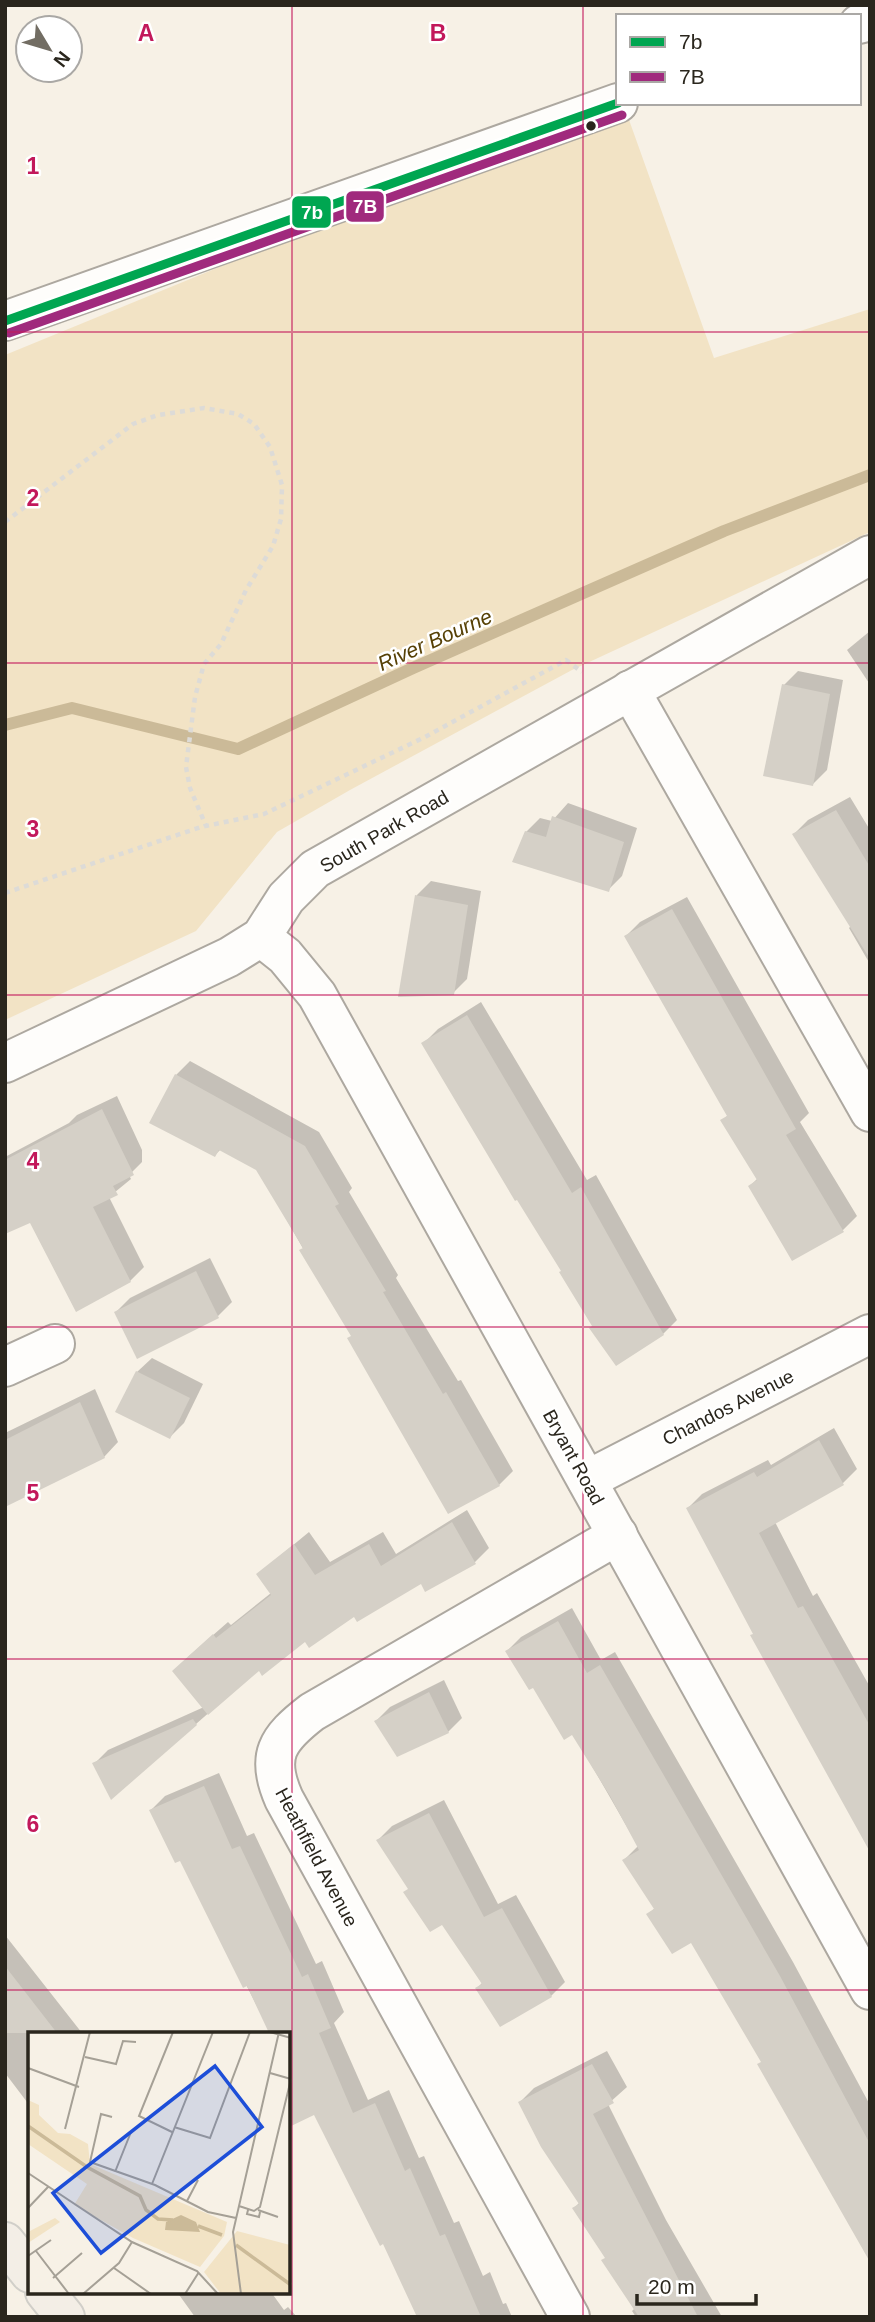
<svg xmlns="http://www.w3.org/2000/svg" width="875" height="2322" font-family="Helvetica,sans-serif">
  <rect width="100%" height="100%" fill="#f7f1e6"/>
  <polygon fill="#f2e3c5" points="619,103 623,103 714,358 870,309 870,532 572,670 350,790 277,832 196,931 5,1020 5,355"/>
  <g fill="#0003">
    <polygon points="870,631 870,683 869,683 847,650"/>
    <polygon points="798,671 843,680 827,770 812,785 784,685"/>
    <polygon points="850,797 870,830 870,964 849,928 851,926 794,834 808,820"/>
    <polygon points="568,803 637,828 622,876 608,890 526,832 540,818 552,821"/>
    <polygon points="431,881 481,891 467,979 453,993 400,995 417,895"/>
    <polygon points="687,897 809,1113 800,1122 857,1216 843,1230 793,1259 750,1186 758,1178 722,1121 728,1115 626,936 640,922"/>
    <polygon points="481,1002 587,1180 596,1175 677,1320 663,1334 594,1326 563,1270 424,1043 438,1029"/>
    <polygon points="190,1061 319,1132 352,1188 349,1192 398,1275 396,1278 458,1381 461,1380 513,1471 499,1485 352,1335 258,1169 221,1149 215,1155 176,1075"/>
    <polygon points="117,1096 142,1150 142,1162 129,1175 131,1179 109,1197 144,1267 130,1281 31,1220 5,1232 5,1157 69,1123 77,1115"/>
    <polygon points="210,1258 232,1302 218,1316 116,1312 130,1298"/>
    <polygon points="152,1358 203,1384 184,1423 170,1437 137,1372"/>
    <polygon points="95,1389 118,1442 104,1457 5,1484 5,1433"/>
    <polygon points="834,1428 857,1469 843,1483 775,1522 813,1596 817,1593 870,1687 870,1845 688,1508 702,1494 768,1460 771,1465"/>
    <polygon points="467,1510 489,1548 475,1562 421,1582 305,1640 259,1669 196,1724 94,1764 108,1750 204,1707 188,1657 228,1622 231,1625 271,1593 258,1574 309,1532 330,1562 383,1532 396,1554"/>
    <polygon points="572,1608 601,1660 615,1652 793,1962 870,2105 870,2260 762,2061 692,1941 648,1914 655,1908 624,1860 638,1846 573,1733 507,1651 521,1637"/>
    <polygon points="444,1680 462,1718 448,1732 376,1721 390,1707"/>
    <polygon points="219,1773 247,1836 254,1833 316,1964 322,1961 344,2012 334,2023 368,2100 389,2090 419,2158 424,2156 454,2223 459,2221 483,2276 490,2272 503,2304 506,2303 512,2317 423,2317 315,2113 295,2122 289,2107 289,2033 271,2033 181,1859 151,1810 165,1796"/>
    <polygon points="444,1800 498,1904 516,1895 565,1982 551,1996 477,1988 482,1983 442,1923 410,1888 378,1840 392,1826"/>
    <polygon points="5,1935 82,2033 30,2033 30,2106 5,2073"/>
    <polygon points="607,2051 627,2087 608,2104 666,2220 722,2317 636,2317 632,2311 635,2308 607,2257 574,2208 580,2202 520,2102 534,2088"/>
    <polygon points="177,2292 271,2292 284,2310 288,2307 297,2317 195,2317"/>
  </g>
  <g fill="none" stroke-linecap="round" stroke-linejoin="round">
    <polyline stroke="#cbba98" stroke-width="12" points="5,725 72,708 238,749 413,668 724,531 870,475"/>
  </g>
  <g fill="#d5d0c7">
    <polygon points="782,684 830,694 813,786 763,776"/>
    <polygon points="836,810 870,867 870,959 792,834"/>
    <polygon points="552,816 624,842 609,892 512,862 525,831 546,837"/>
    <polygon points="415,895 468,905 454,995 398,997"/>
    <polygon points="672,909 796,1129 786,1135 844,1232 792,1261 748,1186 757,1180 720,1120 727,1116 624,936"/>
    <polygon points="467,1015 572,1193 581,1187 664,1335 616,1366 589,1328 592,1326 559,1272 561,1271 517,1200 515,1201 421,1043"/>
    <polygon points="175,1074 305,1146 339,1204 335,1206 386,1291 383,1292 443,1394 446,1392 500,1486 448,1514 347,1338 351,1336 299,1250 303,1248 256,1170 219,1150 215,1157 149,1123"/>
    <polygon points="102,1109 134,1175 113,1186 118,1195 93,1207 131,1282 76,1312 30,1223 5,1234 5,1160"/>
    <polygon points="196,1271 219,1318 137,1359 114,1312"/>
    <polygon points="136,1371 190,1398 170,1439 115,1412"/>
    <polygon points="80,1402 105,1458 5,1507 5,1440"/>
    <polygon points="819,1440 844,1485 759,1533 798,1608 803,1606 870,1726 870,1852 750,1635 753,1634 686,1508 754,1472 757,1477"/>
    <polygon points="452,1522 476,1564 425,1592 421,1584 357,1622 354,1617 309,1648 305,1642 262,1676 259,1671 208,1715 172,1671 213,1634 216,1638 271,1595 256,1574 294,1544 315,1575 369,1544 381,1566"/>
    <polygon points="558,1621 587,1673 600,1665 780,1976 870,2144 870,2262 757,2064 761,2062 691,1943 672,1954 646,1914 654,1909 622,1860 639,1850 610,1796 572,1735 564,1740 533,1688 529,1690 505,1651"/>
    <polygon points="429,1692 449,1733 397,1757 374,1721"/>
    <polygon points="193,1719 197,1725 111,1800 92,1763"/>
    <polygon points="204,1786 232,1849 240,1846 302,1977 308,1974 331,2028 319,2033 353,2113 375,2103 405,2171 410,2168 440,2236 445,2234 481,2317 417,2317 383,2244 380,2246 314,2115 289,2127 289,2033 269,2033 247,1986 243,1988 180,1861 175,1863 149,1810"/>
    <polygon points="429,1813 484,1917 502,1908 552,1997 500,2027 475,1988 482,1984 442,1925 430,1932 403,1892 408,1889 376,1840"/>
    <polygon points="5,1966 57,2033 5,2033"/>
    <polygon points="592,2064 614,2103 593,2114 698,2317 639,2317 601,2260 605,2258 572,2208 579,2204 541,2147 518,2102"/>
  </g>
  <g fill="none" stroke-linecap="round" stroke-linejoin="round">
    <g stroke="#ada8a0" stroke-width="42">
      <g id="minor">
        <polyline points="859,24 870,21"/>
        <polyline points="5,321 618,103"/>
        <polyline points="630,690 870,1112"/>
        <polyline points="261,937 285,956 317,995 870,1990"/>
        <polyline points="5,1063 229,957 261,937 286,898 315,869 870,555"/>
        <polyline points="5,1367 55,1344"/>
        <polyline points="587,1480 870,1334"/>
        <path d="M570 2317 284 1799C265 1756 277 1739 312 1712L618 1535"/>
      </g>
    </g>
    <g stroke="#d1cfc9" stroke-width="42">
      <g id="primary">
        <polyline points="5,2242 30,2273"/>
        <polyline points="45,2292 65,2317"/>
      </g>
    </g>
    <g stroke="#dddbd7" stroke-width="4.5" stroke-dasharray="5 5" stroke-linecap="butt">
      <polyline points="5,522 133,424 158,415 204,408 238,414 254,424 270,447 282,485 281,519 273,546 246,590 221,644 204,664 195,697 186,767 190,788 206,826"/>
      <polyline points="5,893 201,827 264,814 425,737 566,660 582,672"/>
    </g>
    <use href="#minor" stroke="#fefdfb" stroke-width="38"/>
    <use href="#primary" stroke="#f3eee6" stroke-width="38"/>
    <g stroke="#fff" stroke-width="14">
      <polyline id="bus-1" points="5,321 618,103"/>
    </g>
    <g stroke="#fff" stroke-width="14">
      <polyline id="bus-2" points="9,333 622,115"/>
    </g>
    <use href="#bus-1" stroke="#00a651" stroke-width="9"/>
    <use href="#bus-2" stroke="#a02a7d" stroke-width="9"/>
  </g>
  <path fill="none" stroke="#c2185b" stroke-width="2" stroke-opacity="0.55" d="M292 5V2317M583 5V2317M5 332H870M5 663H870M5 995H870M5 1327H870M5 1659H870M5 1990H870"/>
  <circle fill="#2a261d" stroke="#fff" stroke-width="2.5" cx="591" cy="126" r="6"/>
  <g text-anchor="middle" stroke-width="5" stroke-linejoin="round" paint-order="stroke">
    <g font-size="19" fill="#2a261d" stroke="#fff">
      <text transform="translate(384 831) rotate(-30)" y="7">South Park Road</text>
      <text transform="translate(728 1407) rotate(-27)" y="7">Chandos Avenue</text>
      <text transform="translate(574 1457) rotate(61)" y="7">Bryant Road</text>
      <text transform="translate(317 1857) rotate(62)" y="7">Heathfield Avenue</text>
    </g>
    <g font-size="21" font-style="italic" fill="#574106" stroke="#fff">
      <text transform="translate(435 640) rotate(-24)" y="7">River Bourne</text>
    </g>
  </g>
  <g transform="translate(28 2032)">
    <rect width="262" height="262" fill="#f7f1e6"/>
    <path d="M0 68 11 73V83L30 101 42 102 60 112 62 132 199 190 196 204 172 235 105 206 46 173 59 152 0 112ZM27 186 32 190 0 211V200ZM209 199 262 213V262H193L176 240Z" fill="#f2e3c5"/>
    <path d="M153 183 168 190 172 200 137 198 138 190Z" fill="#cbba98"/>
    <path fill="none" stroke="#cbba98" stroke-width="3.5" d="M0 94 59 135 112 164 118 178 130 187 145 188M170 194 194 203M208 213 263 253"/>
    <path fill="none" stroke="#a5a096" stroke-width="2" d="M242 0 263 6M57 25 88 32 95 9 108 10M0 36 51 55M242 41 263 47M84 85 73 82 62 130 127 153 180 180 208 186M146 95 182 106 222 0M37 97 62 0M144 100 111 84 145 0M87 140 103 100M0 141 104 210 169 239 190 262M124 152 185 0M159 169 170 148M211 174 226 179 232 175 263 47M0 176 20 155M220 178 219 182 231 185 232 180M230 178 250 185M8 219 41 262M0 224 23 208M86 236 123 262M25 246 54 221M55 262 91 231 104 210M157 262 171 240M213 262 205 200 251 0"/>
    <path fill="#1d4ed8" fill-opacity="0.15" stroke="#1d4ed8" stroke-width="3.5" d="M187 34 234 95 73 221 25 161Z"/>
    <rect width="262" height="262" fill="none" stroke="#2a261d" stroke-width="3.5"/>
  </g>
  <g font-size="23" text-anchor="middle" font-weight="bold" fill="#c2185b" stroke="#fff" stroke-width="5" stroke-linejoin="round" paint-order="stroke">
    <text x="146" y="41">A</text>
    <text x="438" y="41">B</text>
    <text x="33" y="174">1</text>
    <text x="33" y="506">2</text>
    <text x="33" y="837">3</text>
    <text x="33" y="1169">4</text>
    <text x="33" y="1501">5</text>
    <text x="33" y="1832">6</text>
  </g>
  <g stroke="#fff" stroke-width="2.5">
    <rect x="345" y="190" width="40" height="33" rx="7" fill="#a02a7d"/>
    <rect x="291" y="195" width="41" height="34" rx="7" fill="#00a651"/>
  </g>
  <g font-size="19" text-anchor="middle" font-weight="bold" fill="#fff">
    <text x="365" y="213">7B</text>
    <text x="312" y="219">7b</text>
  </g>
  <rect width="875" height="2322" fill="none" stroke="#2a261d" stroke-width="14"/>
  <rect x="616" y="14" width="245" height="91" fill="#ffffff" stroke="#aaa8a5" stroke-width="2"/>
  <rect x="630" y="37" width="35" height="10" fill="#00a651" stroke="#aaa8a5" stroke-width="2"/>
  <text x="679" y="49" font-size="21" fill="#2a261d">7b</text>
  <rect x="630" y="72" width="35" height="10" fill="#a02a7d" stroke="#aaa8a5" stroke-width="2"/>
  <text x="679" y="84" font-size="21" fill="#2a261d">7B</text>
  <g transform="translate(49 49) rotate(128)"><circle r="33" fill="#ffffff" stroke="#aaa8a5" stroke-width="2"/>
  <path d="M0-5L12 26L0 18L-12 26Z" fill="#726d63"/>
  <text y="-10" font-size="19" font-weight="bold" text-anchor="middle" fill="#2a261d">N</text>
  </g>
  <path d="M637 2294v10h119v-10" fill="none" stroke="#2a261d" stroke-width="3.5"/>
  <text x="648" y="2294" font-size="21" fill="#2a261d" stroke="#ffffff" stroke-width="5" paint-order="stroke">20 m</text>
</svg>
